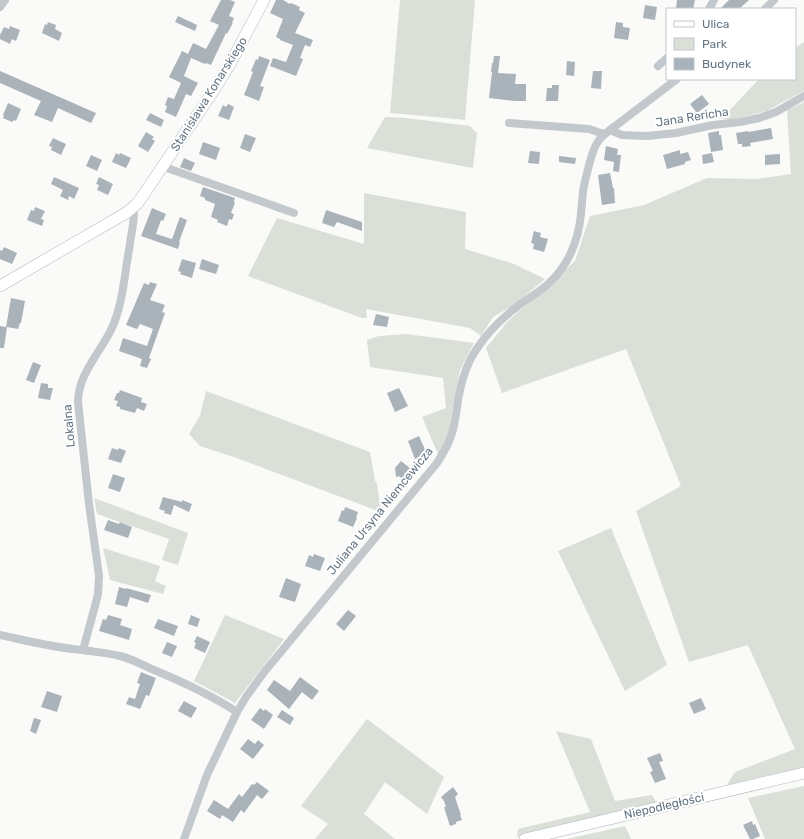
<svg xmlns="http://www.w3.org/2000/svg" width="804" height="839" font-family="Rubik,sans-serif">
  <rect width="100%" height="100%" fill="#fafaf8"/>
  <g fill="#dadfd7">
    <polygon points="400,0 475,0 465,120 446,118 390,113"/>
    <polygon points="804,42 804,91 779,104 767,111 735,119 718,119 729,111 759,79 795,79 795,48"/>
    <polygon points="804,102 804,767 727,785 735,772 795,749 748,645 689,662 636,511 681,486 626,349 502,393 486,348 508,321 575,261 590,216 644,205 707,178 756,179 791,174 787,110"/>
    <polygon points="385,117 406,118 470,126 477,133 473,168 367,148"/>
    <polygon points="364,193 466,212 465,249 514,264 545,279 514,305 493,317 481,336 470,328 366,309 367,318 362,318 248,276 277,218 364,244"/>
    <polygon points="406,334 474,343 460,370 452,410 450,428 445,443 438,454 422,417 446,408 443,378 370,367 367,340 379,336"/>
    <polygon points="206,391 370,452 375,481 377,483 381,512 234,457 200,446 189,434 200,416"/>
    <polygon points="94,498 188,533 178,565 162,560 169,539 97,514"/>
    <polygon points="611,528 667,665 625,691 558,551"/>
    <polygon points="103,548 160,566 155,581 166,586 163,594 110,580"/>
    <polygon points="225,615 284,639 235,703 194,681"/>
    <polygon points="367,719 444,777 427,814 385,782 364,814 395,839 315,839 328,824 301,806"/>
    <polygon points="556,731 591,739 615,801 652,795 656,802 592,819 517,837 518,829 590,812"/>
    <polygon points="804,786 804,839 765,839 748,798"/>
    <polygon points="625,826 631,839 567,839"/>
  </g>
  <g fill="#aab3b9">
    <polygon points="221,0 230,0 235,2 229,16 234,18 232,23 233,23 227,34 226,33 211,65 206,63 205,64 191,58 184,76 198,83 191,96 186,94 176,117 165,112 167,106 165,105 168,97 174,99 181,83 169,77 182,51 188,54 193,43 206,49 219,25 210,21"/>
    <polygon points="276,0 283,0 290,4 291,3 300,7 299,10 305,13 295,33 313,40 310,47 305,45 300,58 303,59 296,76 270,66 273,58 286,62 293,45 280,40 280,39 276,37 283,19 270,13"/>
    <polygon points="677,0 695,0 693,9 676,8"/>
    <polygon points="729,0 749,0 739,9 720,9"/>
    <polygon points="645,5 657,7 655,20 643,18"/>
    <polygon points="178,16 197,25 195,31 175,22"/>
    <polygon points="48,22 56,25 55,29 62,33 59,41 42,33 45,24 47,25"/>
    <polygon points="616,22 623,23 623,27 630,28 628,40 614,38"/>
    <polygon points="10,26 20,30 16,41 12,39 10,44 0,39 0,35 4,27 9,29"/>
    <polygon points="259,56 270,60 260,86 264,87 259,101 244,95 253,72 251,71 256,59 258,60"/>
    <polygon points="494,56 500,56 498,73 516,74 515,84 526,84 526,101 515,101 489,98 492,72 491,72 492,63 493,63"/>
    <polygon points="567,61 575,62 574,76 566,75"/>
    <polygon points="0,71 96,113 91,123 58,108 52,122 34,115 41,101 0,83"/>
    <polygon points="593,71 602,71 601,89 591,88"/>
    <polygon points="552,85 559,85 558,101 546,101 547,88 552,88"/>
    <polygon points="702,95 709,104 697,113 690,104"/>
    <polygon points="8,103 21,109 16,121 14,120 12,122 3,118 4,116 3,115"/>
    <polygon points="228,104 234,107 229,120 218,116 223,105 226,107"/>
    <polygon points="150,113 164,120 161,127 146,120"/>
    <polygon points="771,128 773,139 750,143 751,146 742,147 742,144 738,144 736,133 748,131 748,132"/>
    <polygon points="719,131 719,135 721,135 723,150 711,152 708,133"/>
    <polygon points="146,132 154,137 152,139 155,141 148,152 138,146"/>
    <polygon points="245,134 256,138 250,152 240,148"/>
    <polygon points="53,138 66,144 61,155 51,150 52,147 49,146"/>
    <polygon points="203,142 220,148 216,160 199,154"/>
    <polygon points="606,146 618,149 617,155 621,155 619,172 613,171 614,162 604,160"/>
    <polygon points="680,150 680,154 688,152 691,160 685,162 685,164 667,169 663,155"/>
    <polygon points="530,151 540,152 539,164 528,163"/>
    <polygon points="116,153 119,155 120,153 131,158 126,168 112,162"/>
    <polygon points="712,153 714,162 703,164 702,155"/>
    <polygon points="780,154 780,164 765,165 765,155"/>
    <polygon points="91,155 102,160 97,171 86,166"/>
    <polygon points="559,156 576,158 575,164 559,162"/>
    <polygon points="184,158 195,163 191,171 180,167"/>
    <polygon points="610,173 613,188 614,188 615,203 602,205 598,175"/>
    <polygon points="54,177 79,188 74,199 69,196 68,200 60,196 63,190 51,184"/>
    <polygon points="99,177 113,184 108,195 97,190 99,185 96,184"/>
    <polygon points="203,187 235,198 234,202 235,203 231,213 234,214 232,220 229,219 227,226 217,222 218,220 211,217 215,204 205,200 205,198 200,196"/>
    <polygon points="35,207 45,211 41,219 44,220 42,226 27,220 31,210 34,211"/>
    <polygon points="152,208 166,214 163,221 161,220 156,234 172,239 180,217 187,220 179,242 180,242 178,249 141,236"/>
    <polygon points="326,210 362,222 362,231 337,222 334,227 322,223"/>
    <polygon points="534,231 541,233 540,237 548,239 544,252 533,249 534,244 531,243"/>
    <polygon points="4,247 17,253 12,264 0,259 0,250 2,251"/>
    <polygon points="182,259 196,263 192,278 180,274 181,272 178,271"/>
    <polygon points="202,259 219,265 216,274 199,269"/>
    <polygon points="150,282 157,284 150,300 165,305 162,312 165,313 149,358 151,359 147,368 140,366 142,359 119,351 123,338 147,346 153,329 140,324 137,329 126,325 144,283 149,285"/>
    <polygon points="11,298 25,301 21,323 20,323 18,329 7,327 4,348 0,348 0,326 6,327"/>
    <polygon points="376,314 389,317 387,327 373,325"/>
    <polygon points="33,362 41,365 34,383 26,380"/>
    <polygon points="41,383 48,384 48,388 53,388 50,400 38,398"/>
    <polygon points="399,388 408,406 395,412 387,393"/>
    <polygon points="120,390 142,398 141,402 147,404 144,411 137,408 135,413 120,409 120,407 116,406 118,401 114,400 117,393 119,393"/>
    <polygon points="419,436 427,454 415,459 408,441"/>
    <polygon points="112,448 118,450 119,448 126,451 121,463 108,459"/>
    <polygon points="401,461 411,469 402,479 399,476 396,477 395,468"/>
    <polygon points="113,474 125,478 120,492 108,488"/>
    <polygon points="163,497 182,502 182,500 192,504 189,512 174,505 171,515 164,513 165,511 159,509"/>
    <polygon points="345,507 358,512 356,518 357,518 353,527 338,521 342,510 344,511"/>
    <polygon points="108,520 119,524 120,522 132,527 128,538 104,530"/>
    <polygon points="314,554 325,558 320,571 305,566 309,555 313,557"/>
    <polygon points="286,578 301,584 295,602 279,597"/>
    <polygon points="119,587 126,589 126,588 151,595 148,603 130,597 127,607 115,604"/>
    <polygon points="348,610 356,616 344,631 336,624"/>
    <polygon points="108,615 122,619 120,625 132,629 129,640 99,631 103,619 106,620"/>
    <polygon points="191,615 200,619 197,627 188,624"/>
    <polygon points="158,619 178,626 174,636 154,628"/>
    <polygon points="197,636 210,642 205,653 194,648 196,643 194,642"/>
    <polygon points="167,642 177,646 172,657 162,653"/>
    <polygon points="141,672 156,678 149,696 146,695 140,709 126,704 129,697 135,699 140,684 137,683"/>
    <polygon points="300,677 319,691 312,700 302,692 289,709 267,690 274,680 290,691"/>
    <polygon points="47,691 62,696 57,712 41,707"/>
    <polygon points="701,698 706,709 694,714 689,703"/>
    <polygon points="184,701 197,708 191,718 178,711"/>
    <polygon points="260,708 264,711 265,709 273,715 264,729 251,720"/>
    <polygon points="282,710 294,718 290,725 277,717"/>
    <polygon points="34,718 41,720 36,734 30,731"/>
    <polygon points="248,739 255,744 258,740 264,745 253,759 240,749"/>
    <polygon points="660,753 663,761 659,762 666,779 655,783 650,772 653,771 647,758"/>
    <polygon points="257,782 269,791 262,799 257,795 244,813 241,810 233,822 222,815 220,819 207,811 214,800 228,809 239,794 242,797 252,784 254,785"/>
    <polygon points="453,787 458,794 455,797 461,815 460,815 462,820 456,822 456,824 450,826 444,807 446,807 444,801 441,797"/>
    <polygon points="752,821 753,825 755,824 760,836 753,839 750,839 743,825"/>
  </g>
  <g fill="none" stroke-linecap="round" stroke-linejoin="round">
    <g stroke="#b3babf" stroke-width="12">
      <g id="secondary">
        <polyline points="0,286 126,213 137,204 144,194 216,87 230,64 264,0"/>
        <polyline points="525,839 804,773"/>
      </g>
    </g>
    <g stroke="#c3c8cc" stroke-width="8">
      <polyline points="0,7 5,0"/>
      <polyline points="709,9 714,0"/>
      <polyline points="765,9 774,0"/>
      <polyline points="658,66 667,58"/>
      <polyline points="509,123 589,129 604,134"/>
      <polyline points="610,130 677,79"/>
      <polyline points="163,165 170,169 294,213"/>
      <path d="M133 207C136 217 131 233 130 244 125 270 123 306 111 330 99 354 78 375 78 402L89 504 96 554 99 576 98 594 95 606 83 650C95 652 108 653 120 656 132 659 143 665 154 670 183 682 211 695 237 712"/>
      <path d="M0 635C28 641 55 648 83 650"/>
      <path d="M184 839 207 775 237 712 246 697 265 671 294 636 437 463C442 455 448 446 451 436 456 423 456 409 459 395 462 379 467 363 476 350 487 333 502 318 518 306 528 298 540 292 549 283 560 273 569 259 574 245 581 228 581 210 583 192 584 183 587 174 589 165 591 157 594 147 599 140 602 136 606 133 610 130L622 135 647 136 676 133 713 125 740 122 759 118 776 112 804 96"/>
    </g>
    <use href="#secondary" stroke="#fff" stroke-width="11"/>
  </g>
  <g text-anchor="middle" stroke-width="4" stroke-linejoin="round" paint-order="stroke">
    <g font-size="12" fill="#657683" stroke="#fff">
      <text transform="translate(209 94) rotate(-58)" y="4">Stanisława Konarskiego</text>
      <text transform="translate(692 117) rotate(-9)" y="4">Jana Rericha</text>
      <text transform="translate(69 426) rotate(-95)" y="4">Lokalna</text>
      <text transform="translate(380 511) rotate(-51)" y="4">Juliana Ursyna Niemcewicza</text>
      <text transform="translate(664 806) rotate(-13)" y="4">Niepodległości</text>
    </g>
  </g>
  <rect x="666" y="8" width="130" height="72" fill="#ffffff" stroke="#c1c8cd"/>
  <rect x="674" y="21" width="20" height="6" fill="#ffffff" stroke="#c1c8cd"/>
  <text x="702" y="28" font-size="12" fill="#657683">Ulica</text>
  <rect x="674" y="38" width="20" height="12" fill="#dadfd7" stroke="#c1c8cd"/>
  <text x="702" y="48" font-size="12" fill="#657683">Park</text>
  <rect x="674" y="58" width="20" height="12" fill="#aab3b9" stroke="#c1c8cd"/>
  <text x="702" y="68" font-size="12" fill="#657683">Budynek</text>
</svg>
